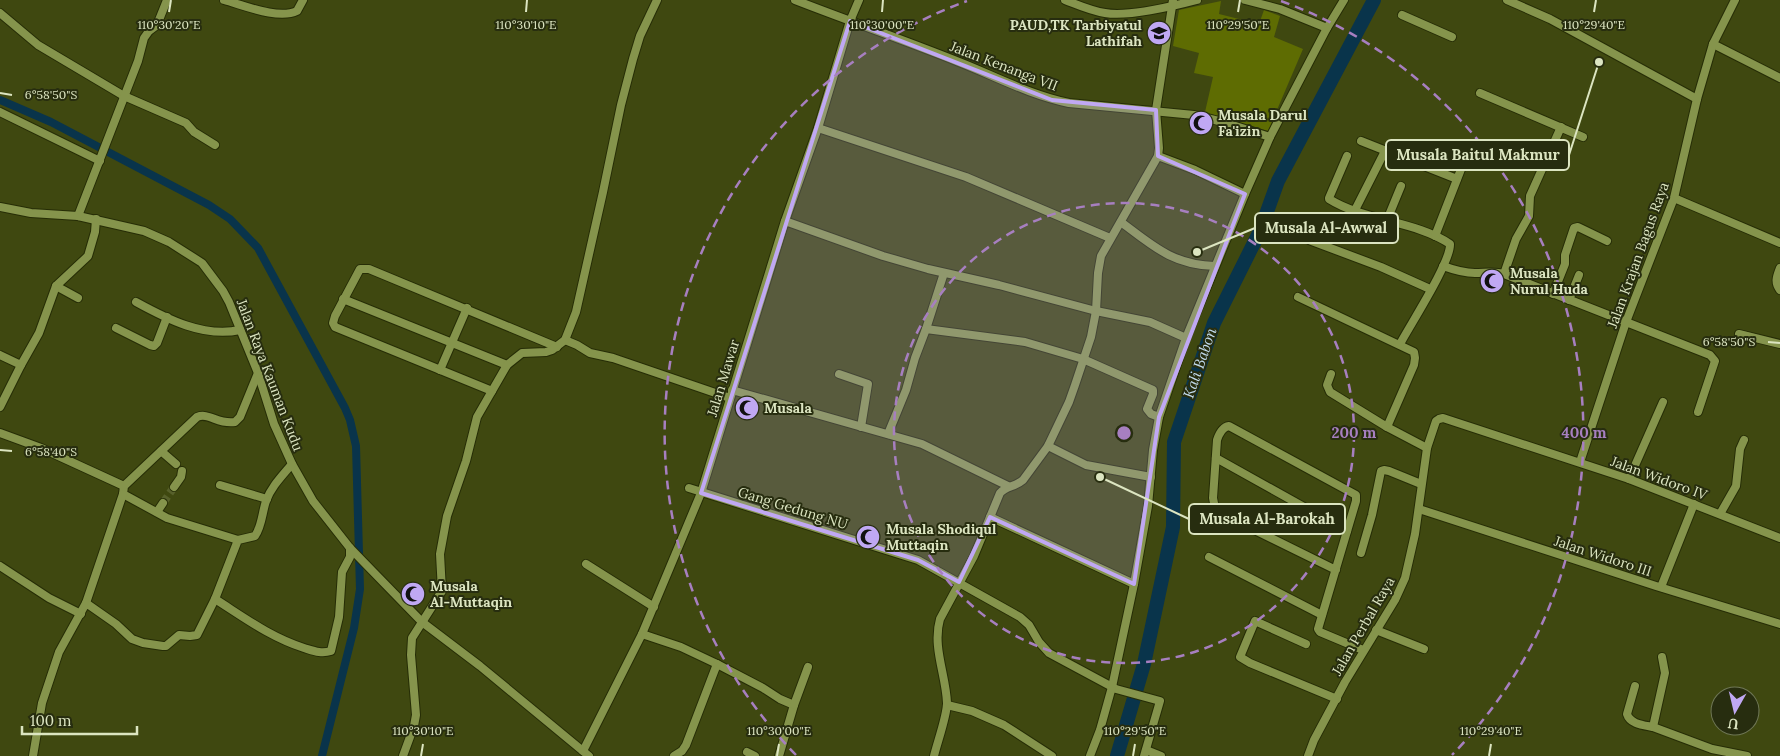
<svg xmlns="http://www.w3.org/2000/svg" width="1780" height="756" font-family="Lora,serif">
  <rect width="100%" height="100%" fill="#3f4810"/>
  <polygon fill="#5e6c02" points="1221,1 1219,14 1259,24 1264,10 1280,16 1274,37 1303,49 1268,131 1205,112 1213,77 1194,73 1199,53 1173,46 1179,10"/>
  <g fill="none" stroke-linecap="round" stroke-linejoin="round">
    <polyline stroke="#09344b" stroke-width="8" points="0,100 51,122 209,205 230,219 258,248 345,408 350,420 356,446 360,589 354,628 322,756"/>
    <polyline stroke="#09344b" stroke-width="14" points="1117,756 1144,664 1173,527 1174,442 1214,323 1260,231 1278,181 1374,0"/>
    <polyline stroke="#57602b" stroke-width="8" stroke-dasharray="8 4" stroke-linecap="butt" points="163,503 174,487"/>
    <g stroke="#262d06" stroke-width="10">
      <g id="minor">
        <path d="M224 0C243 5 278 20 297 11L303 0"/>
        <path d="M795 0C849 21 904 40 959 62 995 76 1030 95 1069 103L1194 115 1223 122 1270 137"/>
        <path d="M1065 0C1078 5 1091 11 1105 13 1128 17 1174 6 1197 0"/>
        <polyline points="1245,0 1280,9 1327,28"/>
        <polyline points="1507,0 1550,19 1697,99"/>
        <polyline points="0,13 38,45 124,96 186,123 194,132 215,145"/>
        <polyline points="1402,15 1452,37"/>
        <polyline points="1713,44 1780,78"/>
        <polyline points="1480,93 1583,137"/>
        <polyline points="0,112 100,161"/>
        <polyline points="818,128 966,177 1110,238"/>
        <polyline points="1361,141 1457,179"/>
        <polyline points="1158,156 1195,170 1245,194"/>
        <path d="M1347 156 1329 198V199C1364 221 1416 221 1450 244 1451 262 1410 325 1400 344"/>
        <polyline points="1674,198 1780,243"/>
        <polyline points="0,207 31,213 78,216 144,231 169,242 202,263 223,291 229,302 258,373 274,424 292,464 313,501 350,548 422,622 480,666 589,756"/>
        <polyline points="1355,210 1385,151"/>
        <polyline points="78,216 138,61 144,38 149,31 157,25 167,0"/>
        <polyline points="1387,220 1401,186"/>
        <polyline points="785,221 883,256 928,269 999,285 1096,311 1150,322 1186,338"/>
        <path d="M1121 222C1153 246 1173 265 1215 266"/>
        <polyline points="1435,236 1465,159"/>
        <polyline points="1309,240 1381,267 1430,289"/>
        <path d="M1443 266C1454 270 1463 273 1475 273 1485 273 1494 271 1504 274L1710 355 1715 361 1698 412"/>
        <path d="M1780 268C1777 276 1774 282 1780 290"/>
        <polyline points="1504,274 1516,239 1529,216 1530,196 1561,127"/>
        <polyline points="56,286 78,298"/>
        <polyline points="1553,294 1565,264 1565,255 1574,228 1578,227 1607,241"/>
        <polyline points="1298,297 1414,352 1415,358 1414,365 1387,427 1427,448"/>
        <polyline points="343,299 507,365"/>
        <polyline points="1569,300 1579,275"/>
        <path d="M136 302C167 319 204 338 240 330"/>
        <polyline points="116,328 150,345 154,346 157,343 167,317"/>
        <polyline points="926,329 944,273"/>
        <polyline points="1739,334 1780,344"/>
        <polyline points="565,340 577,345 590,353 613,358 730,398"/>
        <polyline points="0,355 21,365 39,333 56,286 88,256 95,232 96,219"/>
        <polyline points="440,370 467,308"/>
        <polyline points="839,374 868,384 861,427"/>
        <polyline points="1331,374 1327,385 1330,392 1387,427"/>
        <polyline points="732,390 922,444 1008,486"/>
        <polyline points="492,391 335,327 333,323 335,316 360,269 369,269 557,347"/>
        <polyline points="0,407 21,365"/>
        <polyline points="0,433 41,448 124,486"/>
        <polyline points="888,434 906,390 915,358 926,329 1025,342 1083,359 1153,390 1153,394 1147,409 1151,414 1159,417"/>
        <polyline points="1048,446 1086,465 1151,477"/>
        <polyline points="161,451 176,464"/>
        <polyline points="1216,458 1347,531"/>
        <polyline points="1580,462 1626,322 1674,198 1697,99 1713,44 1735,0"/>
        <polyline points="1629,479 1663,402"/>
        <polyline points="220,485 267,499"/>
        <polyline points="174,487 181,477 182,471"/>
        <polyline points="689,488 918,560 1020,617 1029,625 1039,642 1049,653 1116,689 1160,701 1144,756"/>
        <polyline points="1419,509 1656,586 1780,624"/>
        <polyline points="157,512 163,503"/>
        <polyline points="1720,514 1736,486 1740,449 1744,440"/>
        <polyline points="990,517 1134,584"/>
        <path d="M238 540 167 518 123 494 124 486 197 417C209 412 218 425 235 422L240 417 258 373"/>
        <polyline points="1361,553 1372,515 1381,471 1384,470 1389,471 1421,484"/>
        <polyline points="1209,557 1322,615"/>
        <polyline points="586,564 654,607"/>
        <polyline points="0,566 49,598 81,614"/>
        <path d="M1336 570 1222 514C1216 509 1214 506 1213 498L1217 440C1219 434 1222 427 1229 426L1356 495V501L1318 629 1320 632 1363 650"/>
        <polyline points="1661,587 1694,504"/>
        <path d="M215 599C245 618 270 637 304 648 314 651 321 654 331 651L339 617 342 572 350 557V548"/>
        <polyline points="86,603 123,494"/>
        <polyline points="1376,630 1424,649"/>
        <polyline points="642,634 681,647 717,664 763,688 780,699 794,705 779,756"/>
        <polyline points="1306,644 1255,621 1240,657 1250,663 1337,699"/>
        <polyline points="1662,657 1665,673 1653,727 1712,749 1747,756"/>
        <path d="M1635 686 1627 714C1630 724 1643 725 1653 727"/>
        <polyline points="794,705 808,667"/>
        <polyline points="947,705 972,711 1004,725 1052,756"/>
        <polyline points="1146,750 1161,756"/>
        <polyline points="583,751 642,634 701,493 785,221 818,128 850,21 859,0"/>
        <polyline points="747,752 755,756"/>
        <path d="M33 756 42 703 59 652 86 603 116 624 132 639 143 643 163 646H166L179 635 190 636 197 635 215 599 238 540 255 536C262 526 262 513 266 501 271 487 282 476 292 464"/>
        <polyline points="403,756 414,726 416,715 411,655 412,638 442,591 440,554 447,516 466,461 477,417 507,365 522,353 546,352 552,350 565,340 576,312 603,192 621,105 633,59 640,36 657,0"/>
        <polyline points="674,756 682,751 686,745 717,664"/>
        <path d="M934 756C937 743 947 716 947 703 946 675 932 647 940 619L974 556 1000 493C1006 486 1015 487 1023 480L1048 446 1069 402 1075 385 1091 337 1096 311 1098 273 1101 256 1158 156 1159 148 1156 110 1173 0"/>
        <polyline points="1090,756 1100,730 1112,687 1134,584 1148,506 1153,450 1159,417 1186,338 1245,194 1270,137 1327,28 1344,0"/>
        <polyline points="1308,756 1314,740 1345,682 1395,600 1405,578 1415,534 1427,448 1436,421 1439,419 1443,418 1629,479 1780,538"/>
      </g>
    </g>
    <use href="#minor" stroke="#85944c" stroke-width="8"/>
  </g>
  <path fill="#c0a8f3" fill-opacity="0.2" stroke="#c0a8f3" stroke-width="4" stroke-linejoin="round" d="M850 21 1052 100 1156 110 1158 156 1245 194 1159 417 1134 584 990 517 959 582 918 560 701 493Z"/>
  <path fill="none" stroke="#dce5c1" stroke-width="2" d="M169 12 171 0M526 12 527 0M882 12 883 0M1238 12 1240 0M1594 12 1596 0M0 93 12 95M1768 342 1780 343M0 450 12 451M421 756 423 744M777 756 779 744M1133 756 1135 744M1489 756 1491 744"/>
  <g fill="none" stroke="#a77fc0" stroke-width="2.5" stroke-dasharray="9 6">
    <circle cx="1124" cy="433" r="230"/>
    <path d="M796 755A460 460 0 0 1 967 1M1281 1A460 460 0 0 1 1452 755"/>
  </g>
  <defs>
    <g id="school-disc" transform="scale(1.25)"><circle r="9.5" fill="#c0a8f3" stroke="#272d0f"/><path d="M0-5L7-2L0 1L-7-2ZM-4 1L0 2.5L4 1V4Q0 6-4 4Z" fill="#111"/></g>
    <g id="mosque-disc" transform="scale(1.25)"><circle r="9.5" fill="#c0a8f3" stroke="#272d0f"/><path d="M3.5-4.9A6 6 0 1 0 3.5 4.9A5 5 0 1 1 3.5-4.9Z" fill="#111"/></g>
  </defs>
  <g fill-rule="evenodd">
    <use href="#school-disc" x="1159" y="33"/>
    <use href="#mosque-disc" x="1201" y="123"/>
    <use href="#mosque-disc" x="1492" y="281"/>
    <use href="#mosque-disc" x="747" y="408"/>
    <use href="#mosque-disc" x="868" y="537"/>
    <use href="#mosque-disc" x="413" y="594"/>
  </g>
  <g text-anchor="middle" stroke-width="4" stroke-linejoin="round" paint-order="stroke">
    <g font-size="14" font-weight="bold" fill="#dce5c1" stroke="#272d0f" text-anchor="start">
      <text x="1142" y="30" text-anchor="end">PAUD,TK Tarbiyatul<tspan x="1142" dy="16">Lathifah</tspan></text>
      <text x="1218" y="120">Musala Darul<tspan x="1218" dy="16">Fa'izin</tspan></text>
      <text x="1510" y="278">Musala<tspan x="1510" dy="16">Nurul Huda</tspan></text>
      <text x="764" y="413">Musala</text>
      <text x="886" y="534">Musala Shodiqul<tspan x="886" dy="16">Muttaqin</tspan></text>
      <text x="430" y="591">Musala<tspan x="430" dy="16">Al-Muttaqin</tspan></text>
    </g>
    <g font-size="14" fill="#dce5c1" stroke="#272d0f">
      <text transform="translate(1004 66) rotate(21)" y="5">Jalan Kenanga VII</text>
      <text transform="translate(1638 255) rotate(-70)" y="5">Jalan Krajan Bagus Raya</text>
      <text transform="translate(270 375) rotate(69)" y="5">Jalan Raya Kauman Kudu</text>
      <text transform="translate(723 378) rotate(-73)" y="5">Jalan Mawar</text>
      <text transform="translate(1659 478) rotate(20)" y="5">Jalan Widoro IV</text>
      <text transform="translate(793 508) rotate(17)" y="5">Gang Gedung NU</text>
      <text transform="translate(1603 556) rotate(18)" y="5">Jalan Widoro III</text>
      <text transform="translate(1363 626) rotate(-60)" y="5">Jalan Perbal Raya</text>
    </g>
    <g font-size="15" font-style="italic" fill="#c2dbed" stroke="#272d0f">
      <text transform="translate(1200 363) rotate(-71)" y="5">Kali Babon</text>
    </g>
  </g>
  <g font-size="12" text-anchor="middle" fill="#dce5c1" stroke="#272d0f" stroke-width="4" stroke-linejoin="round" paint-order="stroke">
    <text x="169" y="29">110°30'20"E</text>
    <text x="526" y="29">110°30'10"E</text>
    <text x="882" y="29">110°30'00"E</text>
    <text x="1238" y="29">110°29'50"E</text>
    <text x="1594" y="29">110°29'40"E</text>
    <text x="51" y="99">6°58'50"S</text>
    <text x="1729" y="346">6°58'50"S</text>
    <text x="51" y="456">6°58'40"S</text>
    <text x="423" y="735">110°30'10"E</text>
    <text x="779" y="735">110°30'00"E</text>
    <text x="1135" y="735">110°29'50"E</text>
    <text x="1491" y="735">110°29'40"E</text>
  </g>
  <circle cx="1124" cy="433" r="8" fill="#a77fc0" stroke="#272d0f" stroke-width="2.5"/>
  <g font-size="15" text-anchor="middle" font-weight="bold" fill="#a77fc0" stroke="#272d0f" stroke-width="4" stroke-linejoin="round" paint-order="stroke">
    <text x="1354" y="438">200 m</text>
    <text x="1584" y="438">400 m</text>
  </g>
  <path fill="none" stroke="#dce5c1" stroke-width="2" d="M1599 62L1569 155M1197 252L1255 228M1100 477L1189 519"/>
  <g fill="#dce5c1" stroke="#272d0f" stroke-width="2">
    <circle cx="1599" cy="62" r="5"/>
    <circle cx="1197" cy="252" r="5"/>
    <circle cx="1100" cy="477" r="5"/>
  </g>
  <g fill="#272d0f" stroke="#dce5c1" stroke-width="2">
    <rect x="1386" y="140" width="183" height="30" rx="5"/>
    <rect x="1255" y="213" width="143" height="30" rx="5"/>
    <rect x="1189" y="504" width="156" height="30" rx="5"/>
  </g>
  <g font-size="15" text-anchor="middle" font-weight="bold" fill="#dce5c1">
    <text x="1478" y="160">Musala Baitul Makmur</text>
    <text x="1326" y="233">Musala Al-Awwal</text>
    <text x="1267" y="524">Musala Al-Barokah</text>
  </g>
  <g transform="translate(1735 711) rotate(188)"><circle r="24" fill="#272d0f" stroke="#6f7756"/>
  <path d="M0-4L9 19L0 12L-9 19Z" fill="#c0a8f3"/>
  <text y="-8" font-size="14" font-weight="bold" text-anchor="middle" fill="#dce5c1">U</text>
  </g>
  <path d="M22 726v8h115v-8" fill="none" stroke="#dce5c1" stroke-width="2.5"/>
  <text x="30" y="726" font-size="15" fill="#dce5c1" stroke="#272d0f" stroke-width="4" paint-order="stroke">100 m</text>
</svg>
